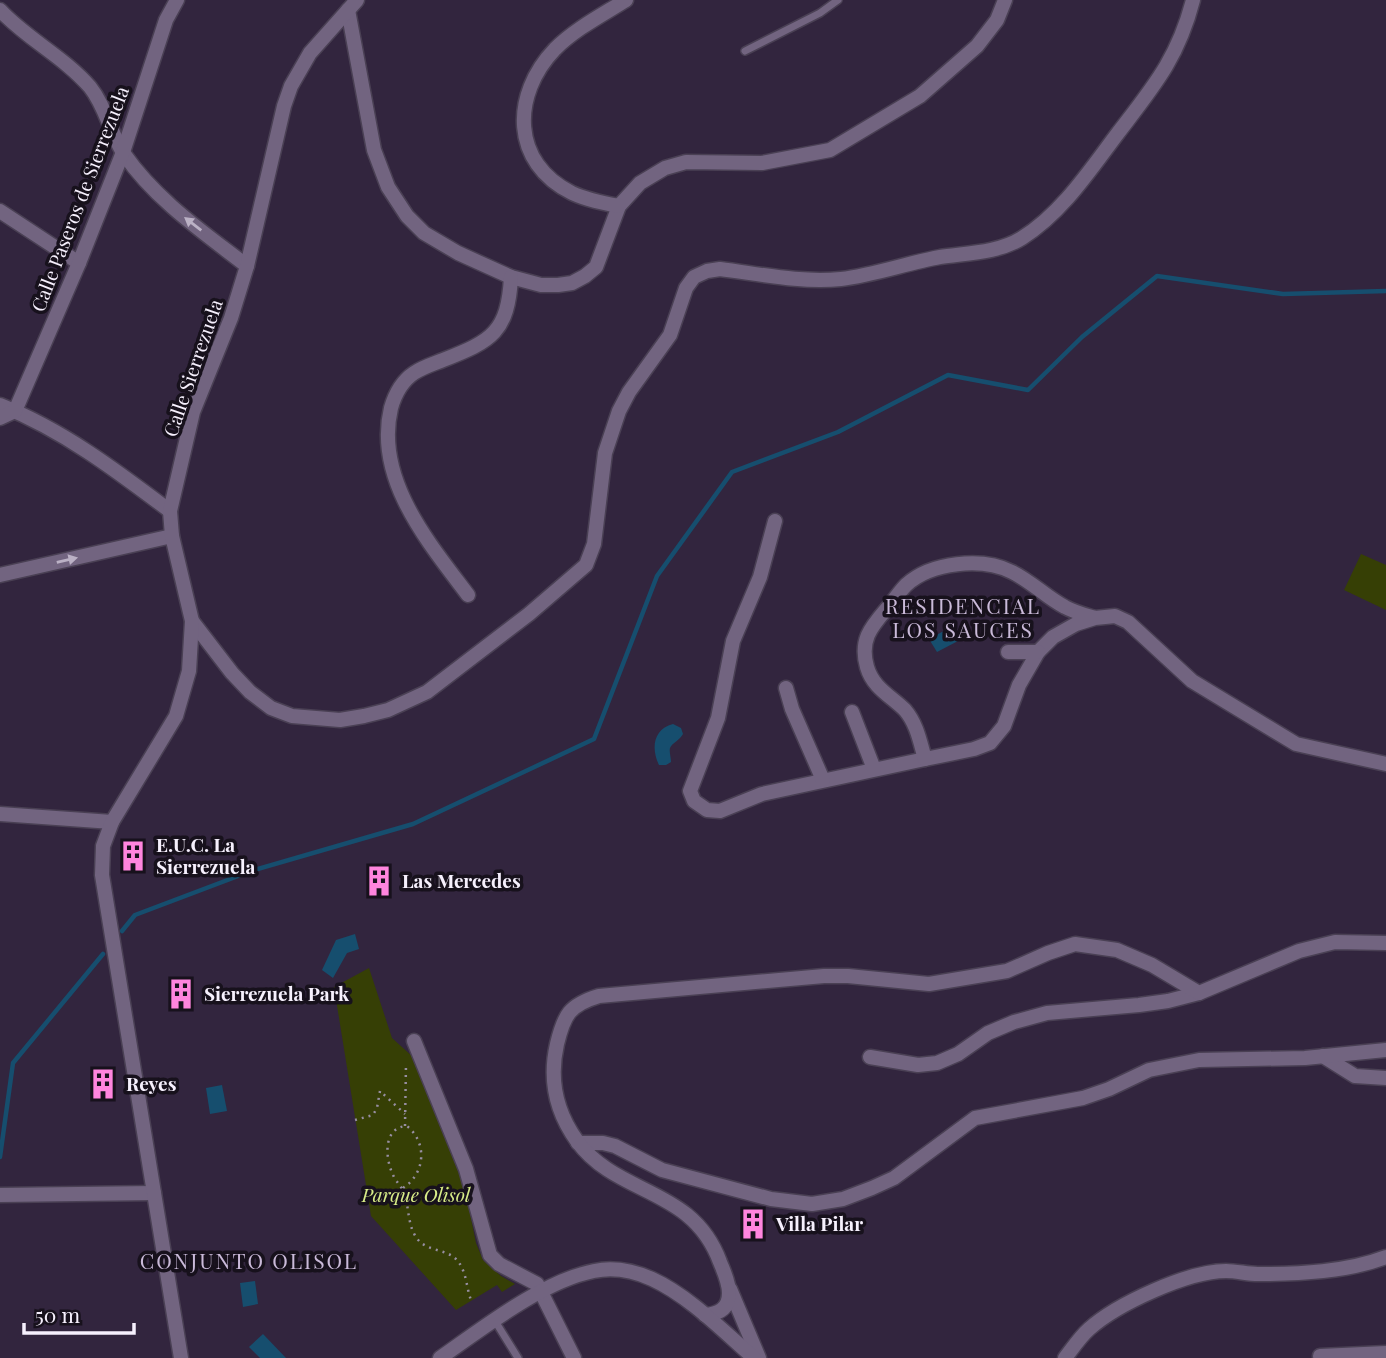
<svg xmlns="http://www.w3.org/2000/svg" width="1386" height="1358" font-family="'Playfair Display',serif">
  <rect width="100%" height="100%" fill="#32253e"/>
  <g fill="#363f05">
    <polygon points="1361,554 1386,565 1386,610 1344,590"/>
    <polygon points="369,968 392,1038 413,1057 465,1189 476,1243 483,1260 501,1276 515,1284 502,1292 497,1285 456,1310 371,1216 334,987"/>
  </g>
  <g fill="#164e6e">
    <polygon points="951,627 958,641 937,652 929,639"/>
    <path d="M673 724 681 728 683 734C680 740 672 743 670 748 669 751 671 758 671 762L666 765H659C651 749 653 729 673 724Z"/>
    <polygon points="355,934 359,949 347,953 333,978 322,970 336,940"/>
    <polygon points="222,1085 227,1111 210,1114 206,1088"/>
    <polygon points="255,1281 258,1304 243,1307 240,1283"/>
    <polygon points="263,1334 286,1358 260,1358 249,1347"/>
  </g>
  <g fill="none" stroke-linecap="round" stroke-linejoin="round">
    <g stroke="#164e6e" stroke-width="4.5">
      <polyline points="122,931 135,915 254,870 413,824 594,739 657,576 732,472 838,432 948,375 1028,390 1082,337 1157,276 1283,294 1386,291"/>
      <polyline points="0,1157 13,1063 103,954"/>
    </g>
    <g stroke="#4a4054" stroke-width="10">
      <g id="lane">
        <polyline points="745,51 820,13 838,0"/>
        <polyline points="495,1321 518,1358"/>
      </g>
    </g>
    <g stroke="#4a4054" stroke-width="17">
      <g id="street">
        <path d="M0 10C27 39 64 57 90 87 106 107 110 133 124 154 156 200 203 232 247 266"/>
        <polyline points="348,10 374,150 388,187 407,216 424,233 458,253 511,277 541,285 558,285 572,283 585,276 596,267 619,206 640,183 665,168 686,162 762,163 830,150 920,96 977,46 997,20 1005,0"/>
        <path d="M619 206C603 203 587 200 572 193 511 163 511 95 555 49 575 29 602 15 626 0"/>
        <polyline points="0,211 79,263"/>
        <path d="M0 405C63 430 117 471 170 511"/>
        <polyline points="0,418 15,411 79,263 123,152 166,20 177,0"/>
        <polyline points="775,521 760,577 733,641 718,718 690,791 694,801 707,810 720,811 762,794 925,759"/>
        <polyline points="0,575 172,536"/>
        <path d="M468 595C429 543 374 479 391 408 395 394 402 381 414 373 423 367 433 364 443 360 492 341 508 332 511 277"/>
        <path d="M1095 618C1085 615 1074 612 1065 607 1046 597 1031 581 1012 572 982 557 931 562 906 585 900 591 895 599 889 606 872 626 859 639 867 667 873 688 891 696 905 710 917 724 920 742 925 759L974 749 990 743 1004 726 1019 685 1038 652 1053 637 1076 624 1095 618 1115 616 1128 622 1192 681 1296 744 1386 764"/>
        <path d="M192 621 232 673 250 692 271 708 292 716 340 720 364 716 388 710 427 692 529 614 586 565 594 544 605 453 619 411 629 392 670 335 686 288 694 277 707 271 720 269C760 274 801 283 841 279 874 275 907 263 940 257 967 253 998 253 1022 238 1062 213 1090 170 1118 133 1154 86 1178 58 1193 0"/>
        <polyline points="1008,652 1038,652"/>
        <polyline points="786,688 792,709 823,780"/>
        <polyline points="852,712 874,769"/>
        <polyline points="0,814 112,822"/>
        <polyline points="414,1041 466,1169 490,1255 499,1264 537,1284 574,1358"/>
        <polyline points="1323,1056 1355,1076 1386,1078"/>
        <polyline points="870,1057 918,1065 937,1063 958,1054 988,1033 1014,1022 1047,1013 1139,1005 1168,1001 1199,993"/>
        <polyline points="578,1143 603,1143 615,1146 662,1170 771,1199 812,1204 843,1199 872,1188 894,1178 975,1118 1083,1098 1109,1089 1149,1070 1199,1060 1305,1058 1386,1050"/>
        <polyline points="0,1195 154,1193"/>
        <polyline points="730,1289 759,1358"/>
        <path d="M705 1315C718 1314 729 1309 729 1293 729 1282 724 1272 720 1262 692 1186 618 1197 577 1141 556 1112 549 1079 557 1044 564 1015 569 1005 599 996L824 976H848L929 984 1007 971 1048 953 1075 944 1117 950 1152 965 1199 993 1299 951 1335 942 1386 943"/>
        <polyline points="1320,1356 1386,1353"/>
        <polyline points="181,1358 102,875 103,846 112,822 176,716 189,671 192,621 172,536 170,511 193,412 231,318 247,266 284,106 291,86 310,53 357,0"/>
        <path d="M440 1358C483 1328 543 1281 594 1271 613 1267 634 1271 652 1279 689 1296 723 1331 754 1358"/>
        <path d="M1065 1358C1072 1349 1080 1337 1089 1329 1117 1304 1188 1271 1226 1271 1237 1271 1247 1274 1258 1274 1299 1274 1347 1272 1386 1257"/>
      </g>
    </g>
    <g stroke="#978ea1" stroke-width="2.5" stroke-dasharray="2 5" stroke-linecap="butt">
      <polyline points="355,1120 373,1115 377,1108 380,1091 405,1114"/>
      <polyline points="405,1126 406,1063"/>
      <path d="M403 1188C425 1174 428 1143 407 1126 382 1127 385 1160 394 1177 398 1184 403 1188 405 1196 409 1209 408 1225 416 1237 425 1252 446 1248 457 1260 467 1272 466 1287 471 1300"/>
    </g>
    <use href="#lane" stroke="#726480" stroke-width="7"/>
    <use href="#street" stroke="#726480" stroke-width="14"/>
  </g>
  <defs><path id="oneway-solid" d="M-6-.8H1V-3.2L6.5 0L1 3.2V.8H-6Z" transform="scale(1.75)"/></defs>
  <g fill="#bbb1c5">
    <use href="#oneway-solid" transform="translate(193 224) rotate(-142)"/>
    <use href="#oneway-solid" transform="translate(67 560) rotate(-13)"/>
  </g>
  <defs>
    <g id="building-bare" transform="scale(2.415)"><path d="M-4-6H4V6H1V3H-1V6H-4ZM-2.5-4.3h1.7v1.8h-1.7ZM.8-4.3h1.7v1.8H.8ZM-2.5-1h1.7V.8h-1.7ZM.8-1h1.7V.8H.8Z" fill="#ff85de" stroke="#17111c" stroke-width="2.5" paint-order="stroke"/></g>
  </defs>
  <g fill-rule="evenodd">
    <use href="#building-bare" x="133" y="856"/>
    <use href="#building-bare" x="379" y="881"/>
    <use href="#building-bare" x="181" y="994"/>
    <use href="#building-bare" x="103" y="1084"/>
    <use href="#building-bare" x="753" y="1224"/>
  </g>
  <g text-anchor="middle" stroke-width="7" stroke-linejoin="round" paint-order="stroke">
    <g font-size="19" fill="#f6f0fd" stroke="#17111c">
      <text transform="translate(80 199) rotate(-69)" y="7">Calle Paseros de Sierrezuela</text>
      <text transform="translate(193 368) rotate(-71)" y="7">Calle Sierrezuela</text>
    </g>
    <g font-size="19" font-weight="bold" fill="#f6f0fd" stroke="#17111c" text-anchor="start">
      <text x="156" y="852">E.U.C. La<tspan x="156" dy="22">Sierrezuela</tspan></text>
      <text x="402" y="888">Las Mercedes</text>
      <text x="204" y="1001">Sierrezuela Park</text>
      <text x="126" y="1091">Reyes</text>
      <text x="776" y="1231">Villa Pilar</text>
    </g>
    <g font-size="19" font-style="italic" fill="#d8ed88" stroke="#17111c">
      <text x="416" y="1202">Parque Olisol</text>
    </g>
    <g font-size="21" letter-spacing="2" fill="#cabad9" stroke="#17111c">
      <text x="963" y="614">RESIDENCIAL<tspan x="963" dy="24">LOS SAUCES</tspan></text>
      <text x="249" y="1269">CONJUNTO OLISOL</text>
    </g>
  </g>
  <path d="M24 1323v10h110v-10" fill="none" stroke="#f6f0fd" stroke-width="3.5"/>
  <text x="35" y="1323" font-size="21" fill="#f6f0fd" stroke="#17111c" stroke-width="5" paint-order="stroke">50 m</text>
</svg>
